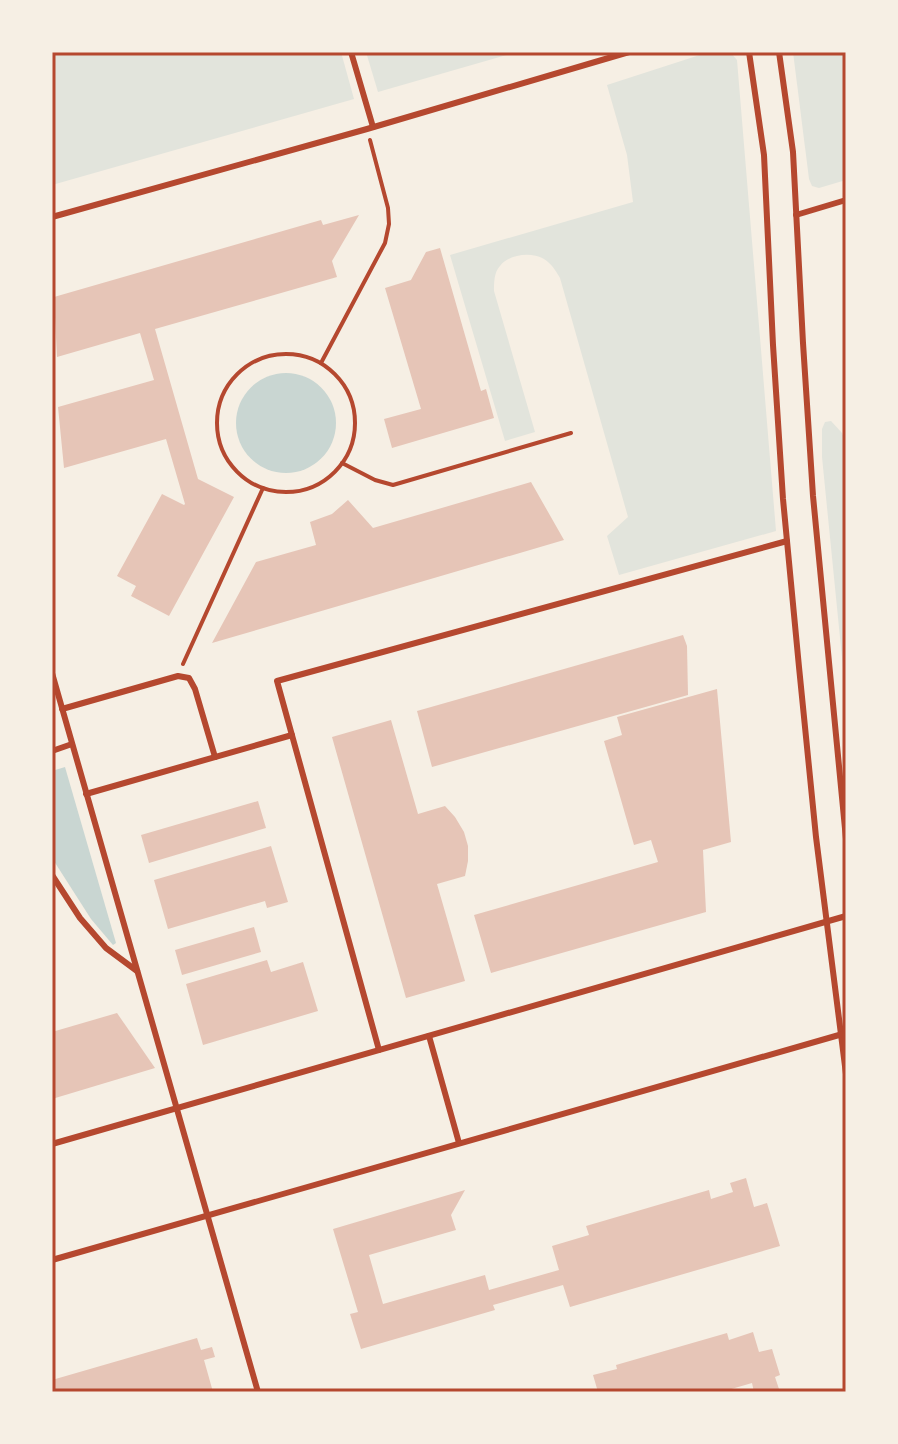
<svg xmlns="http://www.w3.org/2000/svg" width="898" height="1444" font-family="Spectral,serif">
  <rect width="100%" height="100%" fill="#f6efe4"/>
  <g fill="#e2e4dc">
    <polygon points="52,52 341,52 354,99 52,185"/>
    <polygon points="366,52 517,52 378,92"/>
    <path d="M709 52H730L737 60 776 531 619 575 607 536 628 517 560 278C557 273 553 266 548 262 536 251 510 253 500 266 494 272 494 283 494 291L535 432 505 441 450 255 633 202 627 155 607 85Z"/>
    <polygon points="793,52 846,52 846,180 819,188 812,186 809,179"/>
    <polygon points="831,421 842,433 846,442 846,698 822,457 822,429 825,422"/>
  </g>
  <g fill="#c9d6d2">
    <circle cx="286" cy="423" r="50"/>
    <polygon points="65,767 116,943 113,945 91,919 52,858 52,771"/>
  </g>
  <g fill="#e6c5b7">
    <polygon points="359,215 332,261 337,277 155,329 198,479 234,497 169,616 131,596 136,586 117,576 162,494 184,505 185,504 166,439 64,468 58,407 154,380 140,333 57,357 54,297 321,220 323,225"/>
    <polygon points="440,248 481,391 486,389 494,418 392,448 384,419 421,409 385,288 411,280 426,252"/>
    <polygon points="531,482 564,540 212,643 256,562 316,545 310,522 332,514 348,500 373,528"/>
    <polygon points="683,635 687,646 688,695 432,767 417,711"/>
    <polygon points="717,689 731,842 703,850 706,912 491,973 474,915 658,862 651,840 634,845 604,741 622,735 617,717"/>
    <polygon points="391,720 418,814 445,806 455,817 464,832 468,846 468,861 465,876 437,884 465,981 406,998 332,737"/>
    <polygon points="258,801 266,828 149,863 141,835"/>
    <polygon points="271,846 288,902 267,908 265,901 168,929 154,880"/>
    <polygon points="254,927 261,952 182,975 175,950"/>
    <polygon points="267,960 271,972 303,962 318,1011 203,1045 186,984"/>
    <polygon points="117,1013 155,1068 52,1099 52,1032"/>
    <polygon points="746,1178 754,1207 767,1203 780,1246 570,1307 563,1285 493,1305 495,1310 361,1349 350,1314 358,1312 333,1229 465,1190 451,1215 456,1230 369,1255 383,1304 485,1275 489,1290 559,1270 552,1246 589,1235 586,1226 709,1190 711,1199 733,1192 730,1183"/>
    <polygon points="753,1332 759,1352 772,1349 780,1375 775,1377 780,1392 754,1392 752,1383 721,1392 598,1392 593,1375 617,1369 616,1365 727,1333 729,1340"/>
    <polygon points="197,1338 201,1350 212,1347 215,1357 204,1360 213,1392 52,1392 52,1380"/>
  </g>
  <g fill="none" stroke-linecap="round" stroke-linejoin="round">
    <g stroke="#b5482f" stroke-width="4">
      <circle cx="286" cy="423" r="69"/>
      <polyline points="321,363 385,243 389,224 388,208 370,140"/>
      <polyline points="342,463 375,480 393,485 571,433"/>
      <polyline points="183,664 263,488"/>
    </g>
    <g stroke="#b5482f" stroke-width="6">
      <polyline points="351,52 373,127"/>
      <polyline points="749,52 764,155 773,345 783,499 799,667 816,837 846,1074"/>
      <polyline points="779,52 793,152 803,343 813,496 846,839"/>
      <polyline points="796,215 846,200"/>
      <polyline points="52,217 367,129 629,52"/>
      <polyline points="52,673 258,1392"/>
      <polyline points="62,709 178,676 189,678 195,689 215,757"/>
      <polyline points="52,751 72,744"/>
      <polyline points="86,794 292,735"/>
      <polyline points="52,875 80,918 106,948 137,971"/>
      <polyline points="429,1036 459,1143"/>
      <polyline points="379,1050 277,681 787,541"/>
      <polyline points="52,1144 846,916"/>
      <polyline points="52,1260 846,1033"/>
    </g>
  </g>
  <rect width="898" height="1444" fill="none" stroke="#f6efe4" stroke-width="108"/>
  <rect x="54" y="54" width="790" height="1336" fill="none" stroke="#b5482f" stroke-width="3"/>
</svg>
